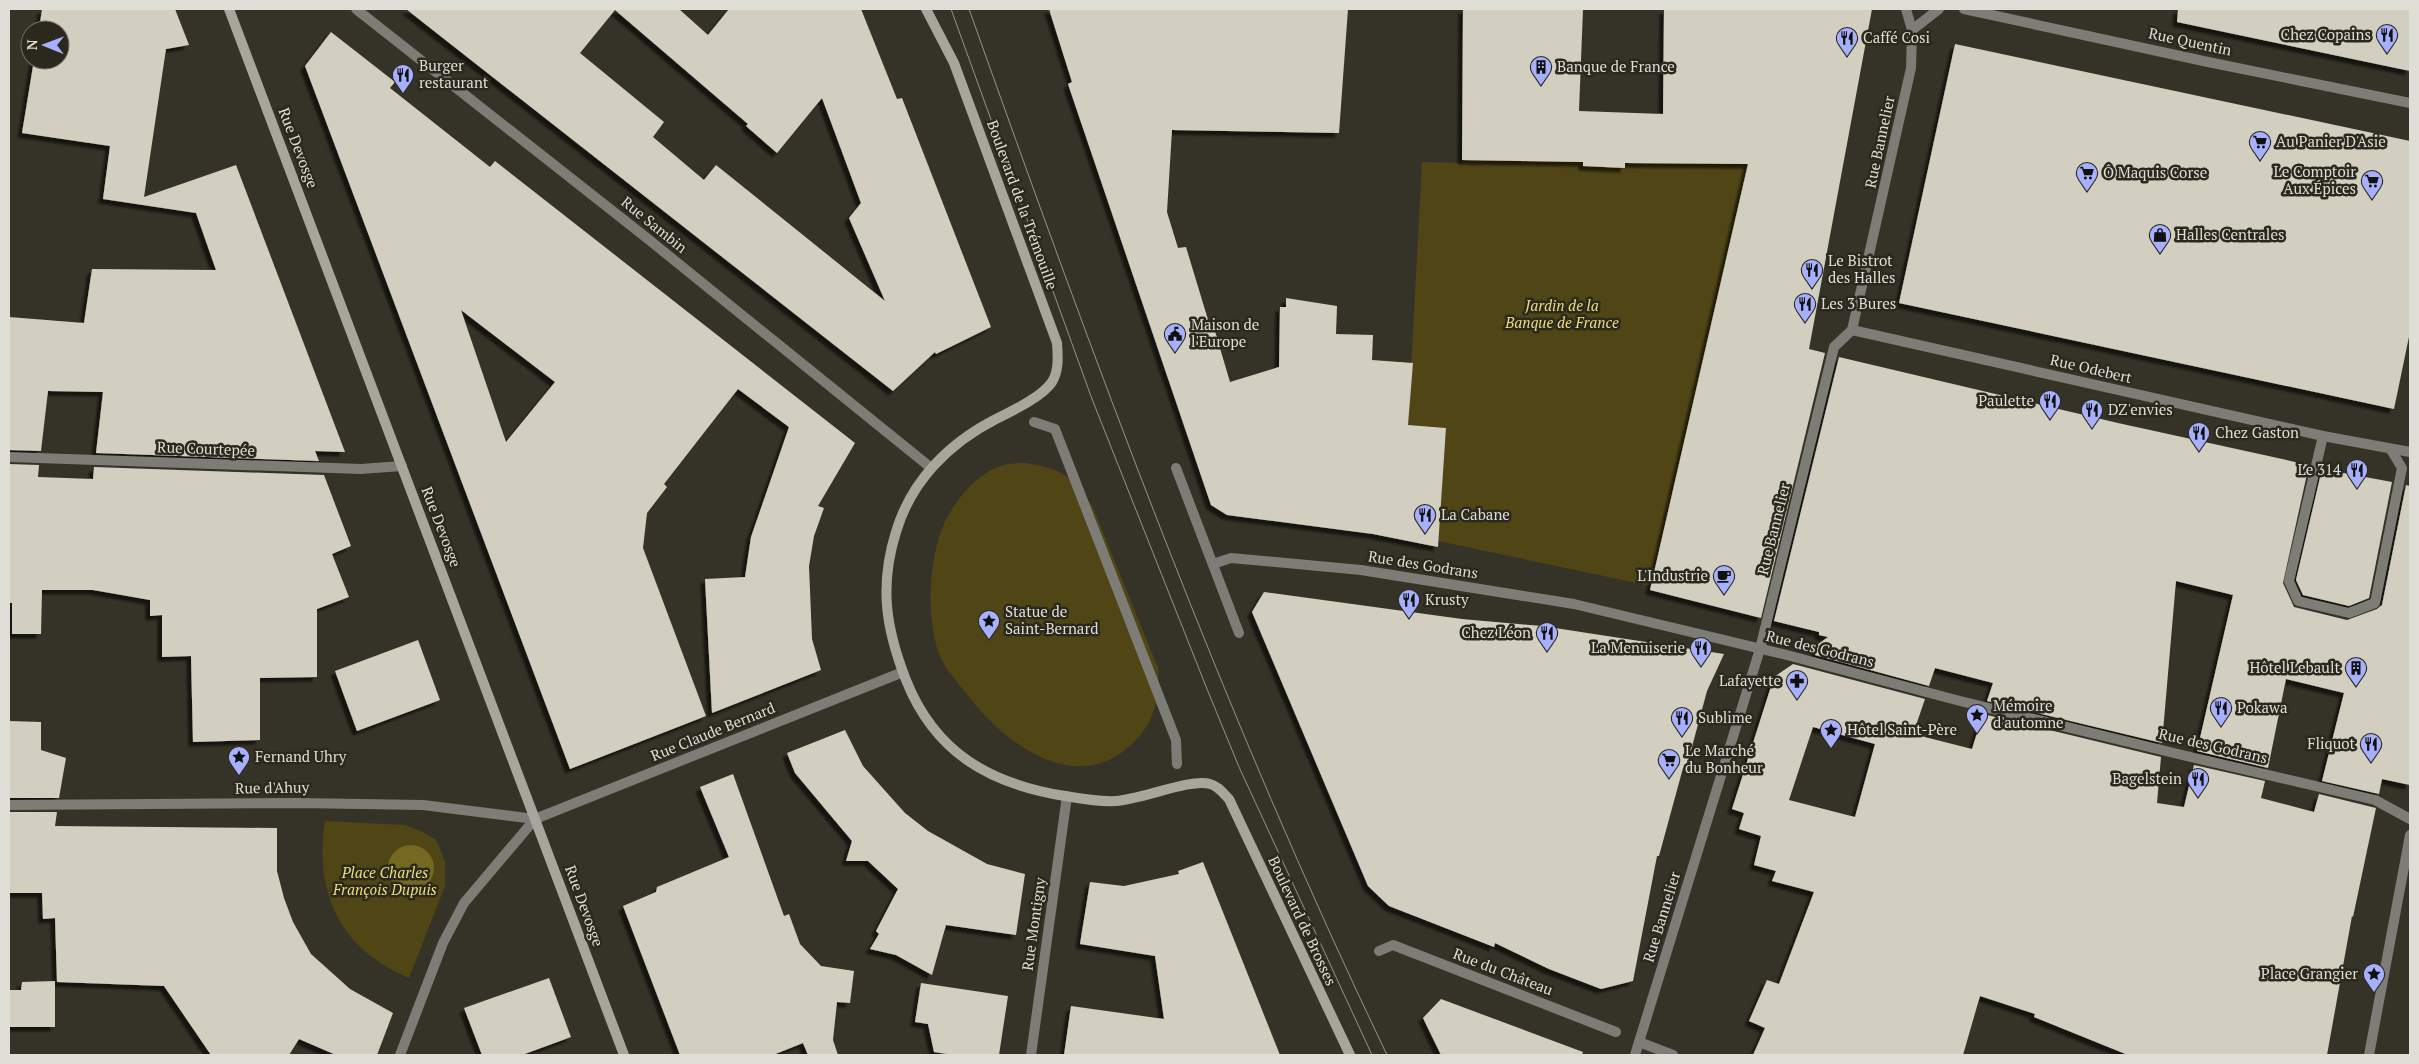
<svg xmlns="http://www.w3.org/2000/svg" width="2419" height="1064" font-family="'PT Serif',serif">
  <defs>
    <filter id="shadow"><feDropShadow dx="-4.5" dy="4.5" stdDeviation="1" flood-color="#0009"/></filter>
  </defs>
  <rect width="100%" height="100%" fill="#353328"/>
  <g fill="#4f4515">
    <polygon points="1462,160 1748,164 1651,586 1438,541 1446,428 1408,425 1422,162 1461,163"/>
    <path d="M1027 463C1062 469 1077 478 1094 510L1158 668C1160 696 1155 721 1135 741 1078 800 1004 744 965 692 955 679 941 664 937 648 927 612 929 567 941 531 950 506 976 472 1004 465 1012 463 1020 463 1027 463Z"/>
    <path d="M325 821 405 825 421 831 436 840 445 861V886L409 978C340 949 314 894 325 821Z"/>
  </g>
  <circle fill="#756820" cx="411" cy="868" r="23"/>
  <g fill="#d2cfc1" fill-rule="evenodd" filter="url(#shadow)">
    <polygon points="42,9 175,9 189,45 166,49 144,197 236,165 345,452 315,451 319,461 96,453 103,392 48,391 41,451 9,450 9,317 84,323 92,269 216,270 196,213 103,199 110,146 22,133 34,60 60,60 60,30 39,30"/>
    <path d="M406 9H679L708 35 729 9H861L897 99 902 98 991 327 936 354 935 352 893 391ZM615 10 748 124 746 126 777 153 822 98 861 203 849 218 885 301 716 165 704 180 653 137 664 122 580 53Z"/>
    <polygon points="1049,9 1348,9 1339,133 1172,130 1167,212 1178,248 1186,247 1209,323 1212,321 1230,382 1279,367 1280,307 1286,307 1286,298 1337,306 1336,334 1373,335 1372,360 1413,363 1408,425 1446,428 1438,547 1373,534 1227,515 1211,505 1068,84 1072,82"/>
    <polygon points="1463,9 1583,9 1579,111 1663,114 1664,9 1872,9 1809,349 1825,353 1761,618 1650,590 1748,164 1625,163 1625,168 1583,166 1583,162 1462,160"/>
    <polygon points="2178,9 2410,9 2410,71 2177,22"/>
    <path d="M331 32 395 82 390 88 490 167 495 161 855 443 818 506 824 508 814 536 809 566 812 639 821 670 712 713 705 579 745 577 751 537 789 427 738 389 664 484 667 487 647 513 643 548 706 716 570 769 305 66ZM461 310 555 382 506 442Z"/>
    <polygon points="1955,44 2410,141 2410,332 2394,409 1899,303"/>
    <polygon points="1839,357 2118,423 2309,465 2283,583 2294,607 2347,620 2377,609 2382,605 2406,485 2410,486 2410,785 2382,779 2379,794 2322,781 2344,693 2286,679 2268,768 2197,751 2233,595 2176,581 2162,743 1987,701 1993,683 1935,668 1929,686 1815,655 1817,645 1828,637 1819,635 1819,632 1774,621"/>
    <polygon points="9,464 39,465 38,477 93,479 94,467 324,475 351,546 332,554 349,597 317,609 317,677 260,678 260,740 193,742 191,656 162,657 162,615 150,616 150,600 93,590 42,590 41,634 12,634 12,603 9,603"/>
    <polygon points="2322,469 2392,482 2369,598 2349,606 2303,595 2296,580"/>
    <polygon points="1264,592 1462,619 1542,626 1724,654 1707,691 1686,769 1683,768 1659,856 1657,856 1633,981 1601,989 1549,969 1495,943 1494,947 1389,906 1368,886 1252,612"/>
    <polygon points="418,640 440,700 357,731 335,671"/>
    <path d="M1793 664 1925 699 1913 734 1972 749 1983 714 2161 757 2157 803 2184 807 2194 765 2265 781 2261 798 2314 812 2319 794 2376 808 2353 917 2352 916 2327 1055H2128L2034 1017 2035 1014 1980 996 1963 1055H1753L1765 1028 1749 1021 1767 980 1779 984 1814 892 1772 881 1776 871 1754 865 1761 836 1739 829 1744 813 1732 809 1774 677ZM1813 727 1875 744 1855 817 1789 800Z"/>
    <polygon points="9,721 41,722 41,750 66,758 59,798 9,798"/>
    <polygon points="845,730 863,766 905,813 928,831 987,864 1025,874 1016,935 946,925 932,975 896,955 870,949 879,934 876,931 898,889 868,861 846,861 852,841 795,773 787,753"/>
    <polygon points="733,774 784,916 789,914 800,944 821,966 854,971 850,1003 837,1002 833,1040 838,1055 808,1055 803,1043 773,1055 680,1055 623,906 656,892 657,887 729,857 700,787"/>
    <polygon points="9,812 57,812 55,826 277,828 277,871 284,898 293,922 311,954 350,989 393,1013 377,1055 336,1055 299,1039 289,1055 211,1055 164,986 57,982 55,918 43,919 42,893 9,893"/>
    <polygon points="1203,862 1280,1055 1064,1055 1071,1006 1164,1019 1155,956 1080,944 1090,882 1124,886 1179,874 1178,871"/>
    <polygon points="549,978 571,1037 522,1055 482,1055 464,1008"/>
    <polygon points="55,981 55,1027 9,1027 9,990 21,990 22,982"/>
    <polygon points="921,983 1008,996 999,1055 953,1055 934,1052 928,1024 915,1022"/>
    <polygon points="1441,999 1583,1052 1582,1055 1441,1055 1423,1018"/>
  </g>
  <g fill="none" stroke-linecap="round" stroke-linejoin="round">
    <g stroke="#7d7c76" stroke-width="10">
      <polyline points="356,9 643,235 930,467"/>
      <polyline points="1964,9 2208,62 2410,103"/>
      <polyline points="1912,30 1939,9"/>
      <polyline points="1852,330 2323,436 2410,452"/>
      <polyline points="1034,422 1055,429 1176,740 1177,764"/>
      <polyline points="2323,436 2289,581 2298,601 2349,613 2375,603 2402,468 2391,450"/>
      <polyline points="9,457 361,469 402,466"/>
      <polyline points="1176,468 1239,633"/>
      <polyline points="1213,564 1231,558 1361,570 1574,604 1783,654 1960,701 2178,754 2375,800 2410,819"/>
      <polyline points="9,805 299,803 423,805 535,819"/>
      <polyline points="1379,951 1393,945 1616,1032"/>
      <polyline points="1639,1042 1673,1055"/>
      <polyline points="400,1055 443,943 464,903 535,819 903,672"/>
      <polyline points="1031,1055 1067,796"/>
      <polyline points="1635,1055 1760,649 1834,347 1852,330 1911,68 1912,30 1906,9"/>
      <polyline points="2369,1055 2410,835"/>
    </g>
    <g stroke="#a7a69c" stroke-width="10">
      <polyline points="229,9 624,1055"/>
      <path d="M926 9 954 63 1057 343C1058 356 1059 371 1052 382 1042 397 1012 411 996 419 949 443 911 481 896 532 879 586 886 629 906 680 935 753 990 784 1065 796 1082 799 1099 802 1116 801 1140 800 1191 778 1210 784 1218 786 1223 793 1229 799L1350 1055"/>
    </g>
    <g stroke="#95938a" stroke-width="1">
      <polyline points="951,9 1092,399 1207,689 1239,767 1372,1055"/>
      <path d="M969 9C1095 363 1224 716 1387 1055"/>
    </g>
  </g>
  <defs>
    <g id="restaurant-pin" transform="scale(1.125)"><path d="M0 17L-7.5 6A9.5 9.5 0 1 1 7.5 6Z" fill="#a7b0fc" stroke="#2b291e"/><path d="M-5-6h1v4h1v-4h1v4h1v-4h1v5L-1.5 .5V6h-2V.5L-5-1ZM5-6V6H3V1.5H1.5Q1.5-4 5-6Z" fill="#111"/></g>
    <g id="building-pin" transform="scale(1.125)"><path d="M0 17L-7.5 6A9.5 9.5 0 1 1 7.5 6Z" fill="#a7b0fc" stroke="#2b291e"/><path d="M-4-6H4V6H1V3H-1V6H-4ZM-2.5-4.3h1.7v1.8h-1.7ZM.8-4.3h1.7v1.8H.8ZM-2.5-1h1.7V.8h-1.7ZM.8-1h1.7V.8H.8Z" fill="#111"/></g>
    <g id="supermarket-pin" transform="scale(1.125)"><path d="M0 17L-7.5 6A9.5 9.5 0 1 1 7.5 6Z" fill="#a7b0fc" stroke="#2b291e"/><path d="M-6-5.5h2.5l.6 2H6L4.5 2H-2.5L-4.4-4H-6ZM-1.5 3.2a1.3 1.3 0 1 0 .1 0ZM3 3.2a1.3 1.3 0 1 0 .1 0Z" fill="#111"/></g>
    <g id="shop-pin" transform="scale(1.125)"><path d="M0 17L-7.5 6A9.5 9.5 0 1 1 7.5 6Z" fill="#a7b0fc" stroke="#2b291e"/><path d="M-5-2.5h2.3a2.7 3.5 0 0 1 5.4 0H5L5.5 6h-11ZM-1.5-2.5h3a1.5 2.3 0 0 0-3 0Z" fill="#111"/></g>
    <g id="civic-pin" transform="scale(1.125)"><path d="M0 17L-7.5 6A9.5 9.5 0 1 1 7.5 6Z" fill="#a7b0fc" stroke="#2b291e"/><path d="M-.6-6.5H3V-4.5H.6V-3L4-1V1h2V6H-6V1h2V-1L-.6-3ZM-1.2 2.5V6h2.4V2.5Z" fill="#111"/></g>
    <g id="cafe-pin" transform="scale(1.125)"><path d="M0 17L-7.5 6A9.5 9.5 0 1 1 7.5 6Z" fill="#a7b0fc" stroke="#2b291e"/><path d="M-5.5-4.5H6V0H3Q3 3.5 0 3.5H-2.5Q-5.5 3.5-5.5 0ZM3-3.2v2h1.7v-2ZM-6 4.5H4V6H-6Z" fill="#111"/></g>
    <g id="sight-pin" transform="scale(1.125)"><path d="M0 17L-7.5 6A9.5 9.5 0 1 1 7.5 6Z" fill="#a7b0fc" stroke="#2b291e"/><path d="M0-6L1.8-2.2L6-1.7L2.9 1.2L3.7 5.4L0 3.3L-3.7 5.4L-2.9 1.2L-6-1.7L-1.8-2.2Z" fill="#111"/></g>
    <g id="pharmacy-pin" transform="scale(1.125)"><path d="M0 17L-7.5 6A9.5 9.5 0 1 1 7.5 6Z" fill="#a7b0fc" stroke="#2b291e"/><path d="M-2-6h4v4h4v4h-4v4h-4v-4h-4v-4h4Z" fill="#111"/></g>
  </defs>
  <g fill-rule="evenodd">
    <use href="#restaurant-pin" x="2387" y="35"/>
    <use href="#restaurant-pin" x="1847" y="38"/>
    <use href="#building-pin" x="1541" y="67"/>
    <use href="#restaurant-pin" x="403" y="75"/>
    <use href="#supermarket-pin" x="2260" y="142"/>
    <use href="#supermarket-pin" x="2087" y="173"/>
    <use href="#supermarket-pin" x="2372" y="181"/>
    <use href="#shop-pin" x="2160" y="235"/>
    <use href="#restaurant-pin" x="1812" y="270"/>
    <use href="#restaurant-pin" x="1805" y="304"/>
    <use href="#civic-pin" x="1175" y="334"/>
    <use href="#restaurant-pin" x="2050" y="401"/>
    <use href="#restaurant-pin" x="2092" y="410"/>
    <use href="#restaurant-pin" x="2199" y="433"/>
    <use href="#restaurant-pin" x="2357" y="470"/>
    <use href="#restaurant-pin" x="1425" y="515"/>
    <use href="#cafe-pin" x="1724" y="576"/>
    <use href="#restaurant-pin" x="1409" y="600"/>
    <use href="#sight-pin" x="989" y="621"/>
    <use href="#restaurant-pin" x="1547" y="633"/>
    <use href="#restaurant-pin" x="1701" y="648"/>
    <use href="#building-pin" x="2356" y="668"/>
    <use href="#pharmacy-pin" x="1797" y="681"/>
    <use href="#restaurant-pin" x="2221" y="708"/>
    <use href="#sight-pin" x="1977" y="715"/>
    <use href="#restaurant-pin" x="1682" y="718"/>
    <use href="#sight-pin" x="1831" y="730"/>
    <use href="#restaurant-pin" x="2371" y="744"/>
    <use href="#sight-pin" x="239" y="757"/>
    <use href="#supermarket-pin" x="1669" y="760"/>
    <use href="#restaurant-pin" x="2198" y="779"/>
    <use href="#sight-pin" x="2374" y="974"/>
  </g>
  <g text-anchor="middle" stroke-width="5" stroke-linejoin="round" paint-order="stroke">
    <g font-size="15" fill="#dfded6" stroke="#2b291e" text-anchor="start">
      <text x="2371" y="40" text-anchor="end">Chez Copains</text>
      <text x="1863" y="43">Caffé Cosi</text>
      <text x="419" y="71">Burger<tspan x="419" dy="17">restaurant</tspan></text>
      <text x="1557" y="72">Banque de France</text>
      <text x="2276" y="147">Au Panier D'Asie</text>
      <text x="2356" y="177" text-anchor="end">Le Comptoir<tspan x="2356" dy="17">Aux Épices</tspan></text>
      <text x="2103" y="178">Ô Maquis Corse</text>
      <text x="2176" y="240">Halles Centrales</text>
      <text x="1828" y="266">Le Bistrot<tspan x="1828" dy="17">des Halles</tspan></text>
      <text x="1821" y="309">Les 3 Bures</text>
      <text x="1191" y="330">Maison de<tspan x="1191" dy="17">l'Europe</tspan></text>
      <text x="2034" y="406" text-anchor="end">Paulette</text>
      <text x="2108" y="415">DZ'envies</text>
      <text x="2215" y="438">Chez Gaston</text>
      <text x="2341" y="475" text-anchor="end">Le 314</text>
      <text x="1441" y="520">La Cabane</text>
      <text x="1708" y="581" text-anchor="end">L'Industrie</text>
      <text x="1425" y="605">Krusty</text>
      <text x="1005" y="617">Statue de<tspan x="1005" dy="17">Saint-Bernard</tspan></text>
      <text x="1531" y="638" text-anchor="end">Chez Léon</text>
      <text x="1685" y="653" text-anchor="end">La Menuiserie</text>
      <text x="2340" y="673" text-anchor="end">Hôtel Lebault</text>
      <text x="1781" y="686" text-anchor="end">Lafayette</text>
      <text x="1993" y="711">Mémoire<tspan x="1993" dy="17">d'automne</tspan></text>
      <text x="2237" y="713">Pokawa</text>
      <text x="1698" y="723">Sublime</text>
      <text x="1847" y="735">Hôtel Saint-Père</text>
      <text x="2355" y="749" text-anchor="end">Fliquot</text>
      <text x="1685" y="756">Le Marché<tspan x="1685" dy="17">du Bonheur</tspan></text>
      <text x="255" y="762">Fernand Uhry</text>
      <text x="2182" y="784" text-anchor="end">Bagelstein</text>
      <text x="2358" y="979" text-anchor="end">Place Grangier</text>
    </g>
    <g font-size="15" fill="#dfded6" stroke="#2b291e">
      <text transform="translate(2190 42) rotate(12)" y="5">Rue Quentin</text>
      <text transform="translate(1880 142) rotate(-78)" y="5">Rue Bannelier</text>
      <text transform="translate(298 148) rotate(69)" y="5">Rue Devosge</text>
      <text transform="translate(1022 205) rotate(70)" y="5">Boulevard de la Trémouille</text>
      <text transform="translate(654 225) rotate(39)" y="5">Rue Sambin</text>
      <text transform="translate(2091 369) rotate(13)" y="5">Rue Odebert</text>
      <text transform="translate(206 449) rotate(2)" y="5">Rue Courtepée</text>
      <text transform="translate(441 527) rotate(69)" y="5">Rue Devosge</text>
      <text transform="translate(1774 529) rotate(-76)" y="5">Rue Bannelier</text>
      <text transform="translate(1423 565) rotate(9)" y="5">Rue des Godrans</text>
      <text transform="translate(1820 649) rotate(14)" y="5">Rue des Godrans</text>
      <text transform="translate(713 732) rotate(-22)" y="5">Rue Claude Bernard</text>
      <text transform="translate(2213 746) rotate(13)" y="5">Rue des Godrans</text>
      <text transform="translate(272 788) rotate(-1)" y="5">Rue d'Ahuy</text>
      <text transform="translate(584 906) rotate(70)" y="5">Rue Devosge</text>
      <text transform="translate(1662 917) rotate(-73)" y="5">Rue Bannelier</text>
      <text transform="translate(1302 921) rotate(65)" y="5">Boulevard de Brosses</text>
      <text transform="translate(1034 924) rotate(-82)" y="5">Rue Montigny</text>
      <text transform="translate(1503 972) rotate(21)" y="5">Rue du Château</text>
    </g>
    <g font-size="15" font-style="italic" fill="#f0dc7a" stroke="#2b291e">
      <text x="1562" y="311">Jardin de la<tspan x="1562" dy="17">Banque de France</tspan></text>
      <text x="385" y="878">Place Charles<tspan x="385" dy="17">François Dupuis</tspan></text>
    </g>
  </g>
  <rect width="2419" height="1064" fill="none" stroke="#dfded6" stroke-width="20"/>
  <g transform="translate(45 45) rotate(271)"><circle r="24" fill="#2b291e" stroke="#737168"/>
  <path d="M0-4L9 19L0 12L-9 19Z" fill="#a7b0fc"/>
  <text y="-8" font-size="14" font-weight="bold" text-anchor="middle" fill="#dfded6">N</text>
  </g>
</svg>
